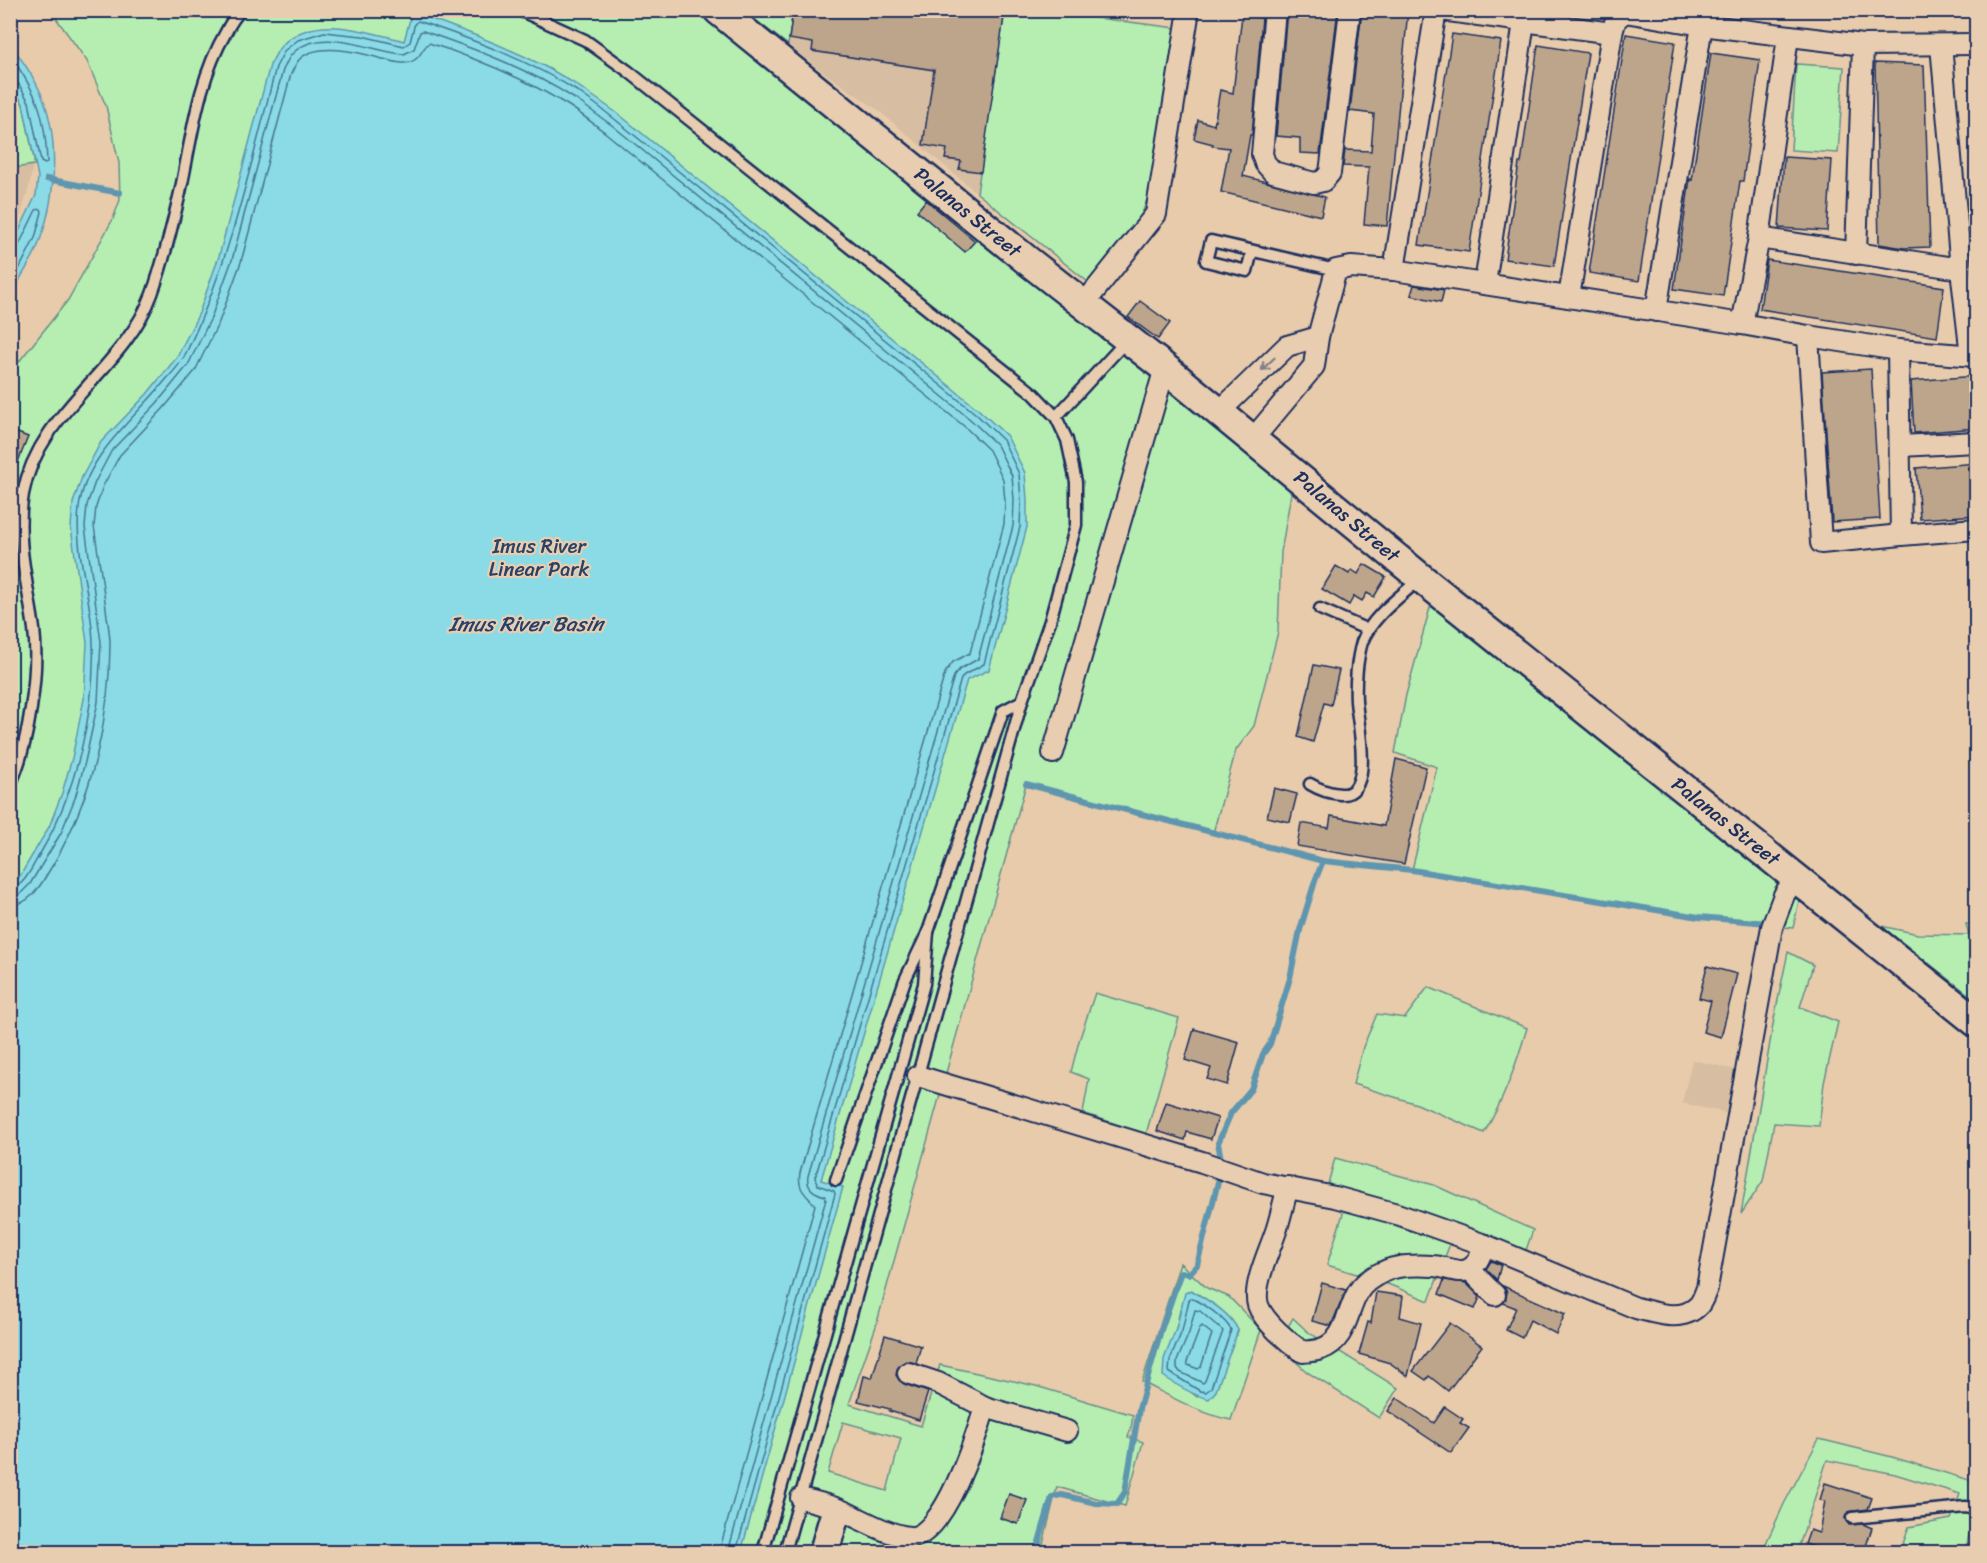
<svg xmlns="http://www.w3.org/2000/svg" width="1987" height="1563" font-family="Sriracha,sans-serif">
  <rect width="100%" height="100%" fill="#e8cbab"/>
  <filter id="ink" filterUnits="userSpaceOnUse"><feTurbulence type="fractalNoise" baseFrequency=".0167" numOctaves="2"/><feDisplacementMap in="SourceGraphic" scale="12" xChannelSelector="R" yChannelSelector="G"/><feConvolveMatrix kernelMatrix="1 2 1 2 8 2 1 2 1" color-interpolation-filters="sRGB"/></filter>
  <g filter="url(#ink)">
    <g fill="#d7bda1">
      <polygon points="793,11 1005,11 977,193 878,110 823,72 788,45"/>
      <polygon points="11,82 34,159 29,187 21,214 11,231"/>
      <polygon points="1692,1060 1737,1070 1726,1113 1682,1103"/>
    </g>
    <g fill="#b6eeb1" stroke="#688e88" stroke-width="1.5" fill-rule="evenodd">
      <path d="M48 11H697L724 30 1293 482 1281 552 1278 632 1254 726 1236 750 1213 833 1026 784 876 1326 849 1404 921 1426 940 1365 1036 1386 1133 1415 1131 1428 1128 1437 1143 1442 1125 1506 1057 1487 1041 1552H11L10 373 68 300 113 219 120 200 119 163 106 106 87 61 56 18ZM843 1422 901 1438 887 1491 828 1473Z"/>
      <polygon points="744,11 793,11 788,45"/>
      <polygon points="1005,11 1042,11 1176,28 1150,192 1141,216 1088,282 977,193"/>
      <polygon points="1796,64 1844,67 1838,153 1791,150"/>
      <polygon points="10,83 23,104 34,159 34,165 14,168 10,160"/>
      <polygon points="1433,597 1511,669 1641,774 1800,896 1793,928 1699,917 1412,870 1437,767 1395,753 1406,695"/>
      <polygon points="1966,924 1976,925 1976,1000 1881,926 1918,934 1969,935"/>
      <polygon points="1788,952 1813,965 1800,1007 1838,1022 1824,1083 1819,1126 1774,1123 1763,1181 1741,1214 1774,1019"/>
      <path d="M1428 987 1527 1028C1516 1065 1504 1100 1484 1133L1417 1104 1353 1084 1363 1047 1377 1014 1405 1018Z"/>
      <polygon points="1095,993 1179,1018 1146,1134 1083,1113 1089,1079 1071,1072 1079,1041"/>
      <polygon points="1335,1158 1434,1185 1533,1230 1525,1253 1456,1227 1429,1301 1383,1282 1327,1265 1350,1191 1328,1184"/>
      <path d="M1180 1263 1207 1288 1229 1297 1261 1330 1231 1420C1200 1414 1170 1396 1142 1382ZM1191 1290C1207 1300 1230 1312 1238 1331L1231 1347 1197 1397 1187 1389 1174 1383 1171 1343 1176 1329 1180 1310Z"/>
      <polygon points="1293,1318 1308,1332 1398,1388 1379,1418 1307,1372 1278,1345"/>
      <polygon points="1819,1439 1892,1457 1976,1482 1976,1517 1973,1517 1965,1552 1900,1552 1909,1527 1951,1519 1960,1494 1895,1474 1827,1460 1797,1552 1762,1552 1784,1504"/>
    </g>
    <g fill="#8adbe5" stroke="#5e96af" stroke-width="1.5">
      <path d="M412 12C457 28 501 44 544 66 571 80 596 98 621 116L979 410 1007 436 1025 473 1027 500V527L989 670 967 680 821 1180 843 1187 741 1552H11L10 885 20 876 49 827 62 793 72 758 84 699 87 643 71 527 73 503 82 477 101 442 147 394 177 357 199 313 219 256 270 65C274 59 277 50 282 45 314 13 366 31 404 41Z"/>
      <path d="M11 44C20 58 31 72 38 87 60 130 57 195 40 240 36 254 28 265 21 277 17 285 15 295 11 303V248L36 195 38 177 23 104 11 82Z"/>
      <path d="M1191 1290C1207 1300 1230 1312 1238 1330L1216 1391 1209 1399C1195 1396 1175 1384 1163 1376L1164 1359 1176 1329 1185 1293Z"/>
    </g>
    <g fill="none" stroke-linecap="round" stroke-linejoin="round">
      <g stroke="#477494" stroke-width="1.5">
        <path d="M10 55C38 95 45 113 47 162L45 164 41 162 29 102 18 83 10 80"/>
        <polyline points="10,249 18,247 36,210 41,209 42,212 35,238 10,287"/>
        <path d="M10 889C25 887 34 863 41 852 75 794 96 710 93 643 92 598 74 553 79 508 85 456 134 419 164 382 171 374 179 366 184 357 229 266 251 165 276 67L285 50 298 40 324 32 362 36 404 46 410 42 415 23 418 21C474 40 531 61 580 93 593 102 605 111 617 121L976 414 1003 440 1019 474 1021 500 1020 527 984 664 964 675 961 679 815 1178 818 1185 834 1191 835 1194 736 1552"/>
        <path d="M10 896 20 894 30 884 61 833 75 798 85 762 98 702 101 642 85 527 87 505 95 482 112 450 157 403 188 365 211 318 232 260 283 70C286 65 288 58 292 54 321 24 371 52 404 54L414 49 420 32 423 31C475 49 529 69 575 99 588 108 600 117 613 126L971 420 997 445 1012 476 1014 500 1013 526 978 659 960 669 954 676 808 1176C806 1188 814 1193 825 1196L826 1199 728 1552"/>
        <path d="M10 905C33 905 43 880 54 863 92 798 110 719 110 644 110 632 107 619 106 608 102 580 98 553 94 526L96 507 103 486 120 455 163 409 195 371 219 322 241 262 291 74C293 70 295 65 298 61 315 40 361 53 383 59 392 61 401 65 411 62 421 58 422 48 429 43 478 59 526 79 569 106 583 115 595 125 607 134L965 427 989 450 1003 479 1005 501 1004 524 970 653 953 662 945 673 800 1173C797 1190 806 1194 815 1205L719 1552"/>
        <path d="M1191 1298C1202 1302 1226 1319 1231 1330L1211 1388 1206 1392 1200 1391 1169 1372 1170 1360 1182 1331 1189 1300Z"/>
        <polygon points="1195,1310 1200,1311 1223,1331 1205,1381 1203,1383 1180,1372 1177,1368 1177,1361 1189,1333"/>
        <polygon points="1202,1326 1212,1334 1201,1367 1198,1369 1188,1365 1187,1362 1200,1328"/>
      </g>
      <g stroke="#5e96af" stroke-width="6">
        <polyline points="47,179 120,193"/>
        <polyline points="1026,784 1323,861 1412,870 1699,917 1768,923"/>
        <polyline points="1222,1164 1218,1143 1231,1113 1251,1089 1263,1054 1270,1044 1290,978 1300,930 1315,881 1323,861"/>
        <polyline points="1036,1552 1052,1497 1062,1495 1096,1503 1117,1504 1125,1492 1139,1409 1161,1330 1181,1272 1189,1274 1197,1265 1220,1174"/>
      </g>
    </g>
    <g fill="#bda58c" stroke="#1b2f5e" stroke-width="1.5">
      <polygon points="793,10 1005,10 981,172 959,169 961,161 945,159 947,149 923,145 934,70 812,51 813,43 789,39"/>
      <polygon points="1287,10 1338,10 1320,154 1300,153 1300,138 1276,136"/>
      <polygon points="1362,10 1408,10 1387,226 1364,224 1369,167 1343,166 1345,150 1371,151 1374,114 1350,111"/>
      <polygon points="1242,15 1262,18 1252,135 1250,135 1243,176 1325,197 1321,216 1221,192 1229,148 1212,146 1213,144 1194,139 1198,120 1214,125 1220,90 1233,93"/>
      <polygon points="1452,34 1501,41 1469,252 1419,245"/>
      <polygon points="1626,34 1675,42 1639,281 1589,273"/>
      <polygon points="1538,45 1588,53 1554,266 1505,259 1519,163 1521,163"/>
      <polygon points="1711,53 1760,60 1743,181 1740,181 1723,296 1674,289 1690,179 1692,180"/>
      <polygon points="1875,63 1924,65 1930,247 1904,248 1879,244"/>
      <polygon points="1784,157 1832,160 1827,231 1779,228"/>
      <polygon points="926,200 975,241 965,252 917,211"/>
      <polygon points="1767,260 1944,287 1937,337 1760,309"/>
      <polygon points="1414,285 1444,290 1441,302 1411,295"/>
      <polygon points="1140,301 1170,323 1158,339 1128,317"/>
      <polygon points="1871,369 1880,519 1832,522 1822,372"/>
      <polygon points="1977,376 1977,428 1914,433 1911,381"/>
      <polygon points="10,430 28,437 11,479 10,479"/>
      <polygon points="1977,463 1977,515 1920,519 1916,468"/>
      <polygon points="1364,564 1386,577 1374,597 1367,593 1362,601 1354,596 1349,605 1322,589 1336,566 1349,574 1352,570 1358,574"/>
      <polygon points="1314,665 1339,670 1331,705 1324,703 1313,742 1298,737"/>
      <polygon points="1396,759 1426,767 1404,864 1297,846 1301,823 1329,828 1331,816 1384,826"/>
      <polygon points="1274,788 1297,794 1290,822 1267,817"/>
      <polygon points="1707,966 1737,974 1721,1037 1703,1032 1711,1001 1699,998"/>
      <polygon points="1194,1029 1239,1042 1227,1085 1207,1079 1211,1068 1185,1060"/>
      <polygon points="1166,1102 1218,1118 1211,1139 1187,1132 1185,1140 1157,1131"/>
      <polygon points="1491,1261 1501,1265 1497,1280 1486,1269"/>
      <polygon points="1444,1280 1466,1283 1480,1297 1475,1309 1439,1294"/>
      <polygon points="1322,1283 1346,1290 1331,1326 1312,1321"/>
      <polygon points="1503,1286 1565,1314 1556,1334 1530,1320 1522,1338 1506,1330 1516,1308 1503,1303 1506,1299 1507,1292"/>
      <polygon points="1376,1292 1403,1296 1400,1317 1421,1323 1408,1376 1390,1363 1359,1354 1368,1322 1371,1323"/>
      <polygon points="1450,1323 1482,1346 1448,1391 1429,1376 1426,1380 1413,1371"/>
      <polygon points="885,1335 921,1346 916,1363 906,1361 901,1364 897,1369 896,1375 899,1380 904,1384 928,1392 919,1420 889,1411 890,1409 858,1401 864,1376 872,1378"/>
      <polygon points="1397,1398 1434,1423 1445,1407 1463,1419 1460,1423 1469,1428 1451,1453 1388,1411"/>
      <polygon points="1825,1483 1872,1498 1868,1509 1848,1512 1845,1518 1849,1525 1863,1524 1872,1528 1864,1552 1820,1552 1821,1549 1805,1544 1810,1530 1819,1533 1825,1501 1820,1500"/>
      <polygon points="1009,1494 1027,1500 1018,1524 1000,1518"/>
    </g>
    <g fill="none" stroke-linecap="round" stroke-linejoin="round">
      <g stroke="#1b2f5e" stroke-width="15">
        <g id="service">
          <polyline points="519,10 585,40 628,71 1034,394 1056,417 1067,440 1076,482 1076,525 1050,621 1022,701 785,1552"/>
          <polyline points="1252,251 1247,271 1206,261 1211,241 1336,270"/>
          <polyline points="1056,417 1127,340"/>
          <polyline points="1320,609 1368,630"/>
          <path d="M1310 784C1320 790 1329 793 1340 794 1376 797 1357 720 1356 701 1355 683 1357 659 1362 642 1372 616 1401 596 1421 578"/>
          <path d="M10 785C29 745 39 672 34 629 28 585 15 539 23 494 38 411 124 370 152 294 164 261 172 226 180 193 192 138 197 82 226 32 230 24 234 17 241 10"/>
          <polyline points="836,1180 905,980 928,932 1003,711 1022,701"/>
          <polyline points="1852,1518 1965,1507 1976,1509"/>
          <polyline points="763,1552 924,984 928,932"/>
        </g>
      </g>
      <g stroke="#1b2f5e" stroke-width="24">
        <g id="minor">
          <polyline points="1275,10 1262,154 1265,163 1273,172 1314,183 1323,181 1330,173 1350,10"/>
          <polyline points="1441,10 1612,33"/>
          <polyline points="1941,45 1961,269 1971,356"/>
          <polyline points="1759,238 1961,269"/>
          <polyline points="1856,254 1863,45"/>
          <polyline points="1394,270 1436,10"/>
          <polyline points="1485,284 1524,22"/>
          <polyline points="1569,297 1612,33 1616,19 1625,12 1702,25 1863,45 1976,44"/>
          <polyline points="1084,304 1156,214 1189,10"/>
          <polyline points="1656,311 1702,25"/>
          <polyline points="1742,324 1759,238 1788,37"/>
          <polyline points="1808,336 1821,543 1901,535 1976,529"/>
          <polyline points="1898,350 1901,535"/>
          <polyline points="1219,412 1287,346 1318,337"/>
          <polyline points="1253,439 1314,366 1318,337 1336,270 1351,267 1394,270 1742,324 1808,336 1898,350 1976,356"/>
          <polyline points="1901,446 1976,442"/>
          <polyline points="1053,753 1165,368"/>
          <path d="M918 1076 1202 1162 1263 1183 1335 1197 1397 1214 1485 1245 1636 1308C1656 1313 1682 1323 1699 1305 1703 1300 1705 1293 1707 1288L1772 927 1784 895 1796 876"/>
          <path d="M1288 1187C1284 1201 1281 1215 1277 1228 1271 1248 1252 1285 1258 1305 1264 1322 1288 1342 1303 1352 1309 1351 1316 1351 1321 1349 1346 1341 1347 1311 1358 1292 1363 1283 1374 1276 1383 1272 1396 1265 1418 1265 1433 1266 1445 1266 1459 1275 1470 1269 1478 1264 1481 1253 1485 1245"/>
          <polyline points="1469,1269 1495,1295"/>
          <polyline points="908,1373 938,1383 985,1407 1067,1431"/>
          <path d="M801 1498C815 1502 831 1505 845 1512 865 1521 886 1534 909 1537 943 1541 977 1434 985 1407"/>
        </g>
      </g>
      <g stroke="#1b2f5e" stroke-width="33">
        <g id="secondary">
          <polyline points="718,10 1028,261 1165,368 1421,578 1976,1022"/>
          <polyline points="824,1552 833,1521"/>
        </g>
      </g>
      <use href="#service" stroke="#e9cdb0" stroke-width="10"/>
      <use href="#minor" stroke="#e9cdb0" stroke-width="20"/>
      <use href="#secondary" stroke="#e9cdb0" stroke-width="28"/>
    </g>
    <defs><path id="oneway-shaft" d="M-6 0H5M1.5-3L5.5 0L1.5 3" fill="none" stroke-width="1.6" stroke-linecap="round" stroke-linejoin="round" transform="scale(1.5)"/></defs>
    <use stroke="#827e87" href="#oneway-shaft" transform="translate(1268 364) rotate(136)"/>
  </g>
  <g text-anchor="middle" stroke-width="4.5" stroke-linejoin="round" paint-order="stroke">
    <g font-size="20" fill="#1b2f5e" stroke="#e9cdb0">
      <text transform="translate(968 212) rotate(39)" y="7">Palanas Street</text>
      <text transform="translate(1347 516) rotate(40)" y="7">Palanas Street</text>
      <text transform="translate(1726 821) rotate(38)" y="7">Palanas Street</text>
    </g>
    <g font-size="20" fill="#2a4266" stroke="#e9cdb0">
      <text x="539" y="553">Imus River<tspan x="539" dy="23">Linear Park</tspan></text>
    </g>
    <g font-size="21" font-style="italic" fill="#26406c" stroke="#e9cdb0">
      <text x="526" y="631">Imus River Basin</text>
    </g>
  </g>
  <rect width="1987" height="1563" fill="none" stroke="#e9cdb0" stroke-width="36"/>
  <rect x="18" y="18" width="1951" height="1527" fill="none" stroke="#1b2f5e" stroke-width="2" filter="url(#ink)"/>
</svg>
